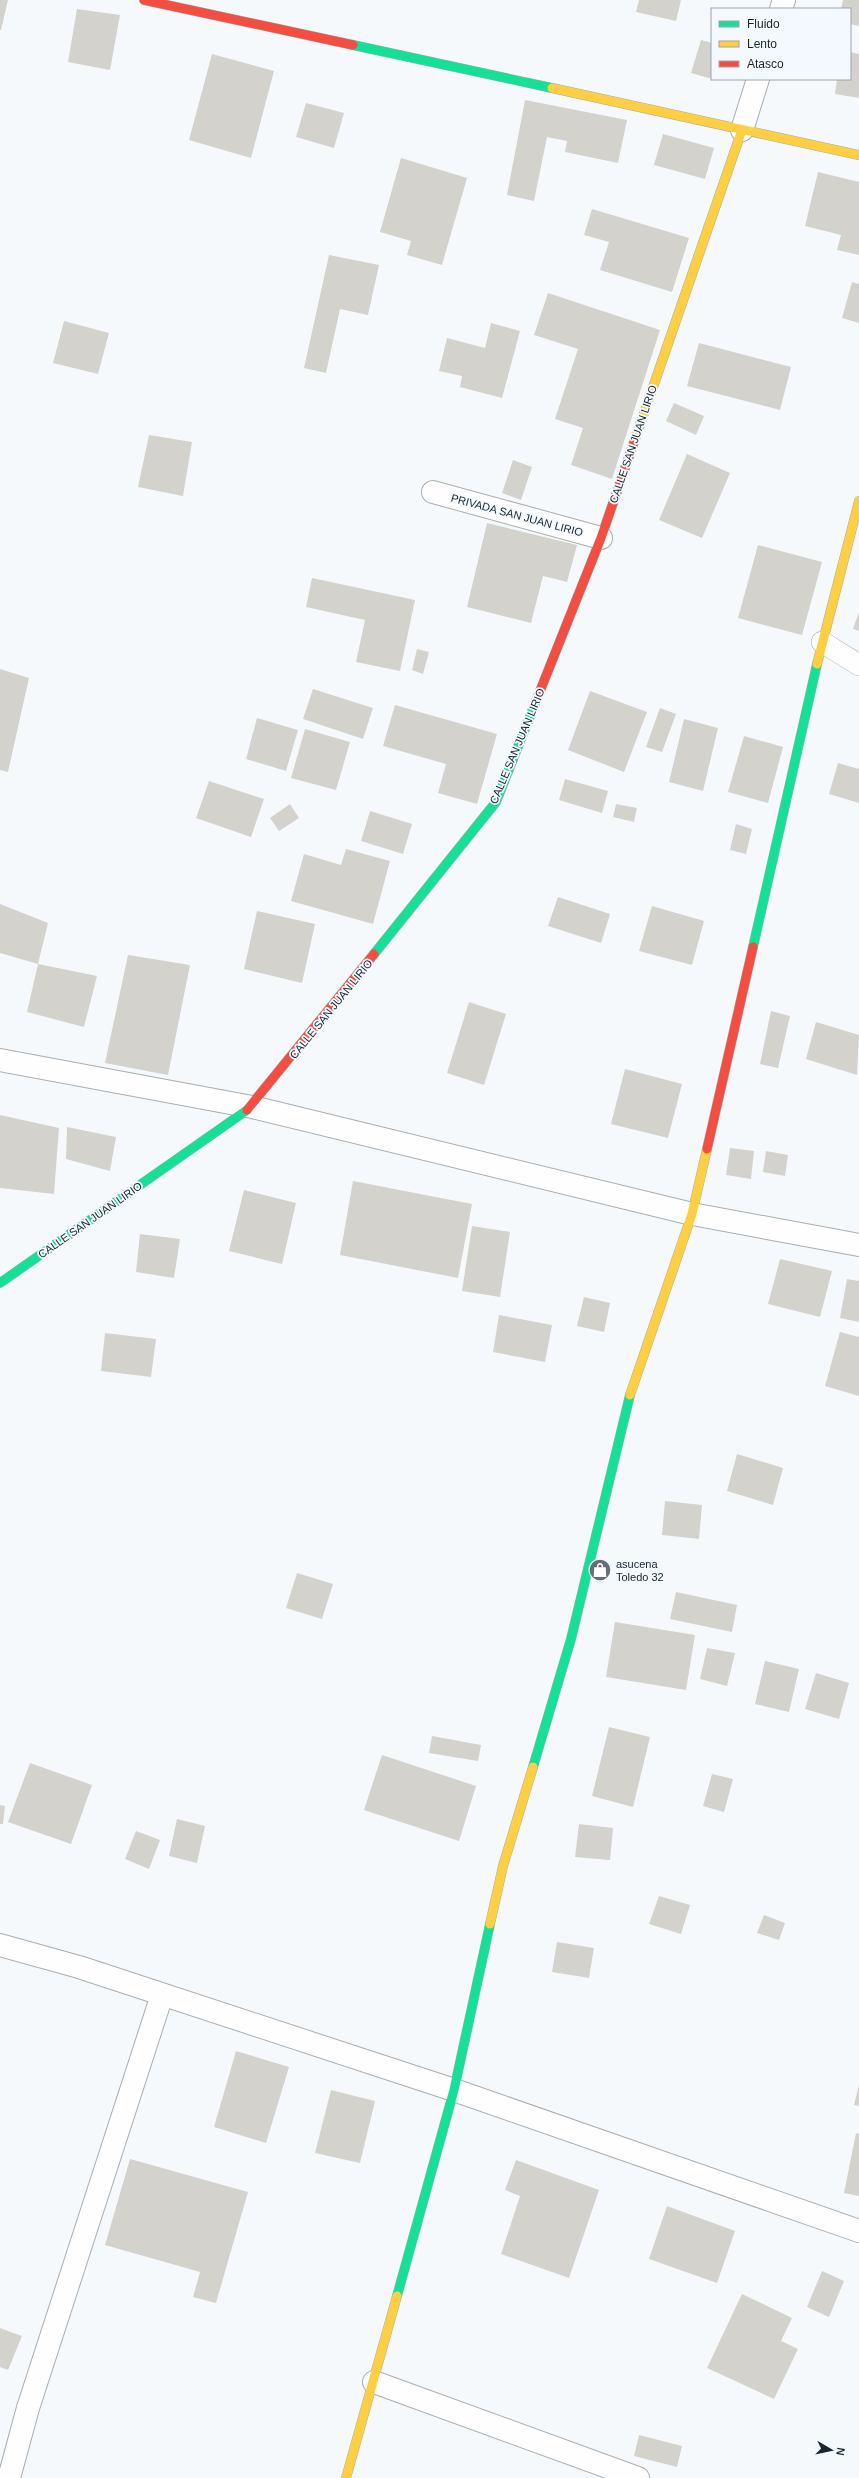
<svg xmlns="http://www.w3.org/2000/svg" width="859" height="2478" font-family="Helvetica,sans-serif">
  <rect width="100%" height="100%" fill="#f6f9fb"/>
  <g fill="#d4d2cd">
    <polygon points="0,0 8,0 1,30 0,30"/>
    <polygon points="639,0 681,0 676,21 636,12"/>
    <polygon points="843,0 859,0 859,26 850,24 850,9 841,9"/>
    <polygon points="77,9 120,15 110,70 68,62"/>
    <polygon points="701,40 712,43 712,79 691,73"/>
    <polygon points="850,52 859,54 859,98 835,94 837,79 850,79"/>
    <polygon points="212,54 274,71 251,158 189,140"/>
    <polygon points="525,100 627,120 618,163 565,152 567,141 547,137 534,201 507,195"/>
    <polygon points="306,103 344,113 334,148 296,137"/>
    <polygon points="663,134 714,148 705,179 654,165"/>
    <polygon points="401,158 467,178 442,265 407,255 411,241 380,232"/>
    <polygon points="818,172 859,182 859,255 837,250 841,235 805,226"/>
    <polygon points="592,209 689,238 672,292 600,270 609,242 584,235"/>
    <polygon points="329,255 379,265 368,315 340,309 326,373 304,368"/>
    <polygon points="852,282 859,284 859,323 842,318"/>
    <polygon points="548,293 660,330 612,479 571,465 583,428 555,419 578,349 534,335"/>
    <polygon points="64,321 109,333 98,374 53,363"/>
    <polygon points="491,323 520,331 502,398 460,387 462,376 439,371 447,338 485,348"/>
    <polygon points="699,343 791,367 780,410 687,386"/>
    <polygon points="674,403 704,416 696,435 666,421"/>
    <polygon points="149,435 192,442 183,496 138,487"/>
    <polygon points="687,454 730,473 702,538 659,520"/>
    <polygon points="513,460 532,467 521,500 502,493"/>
    <polygon points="487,523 577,545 567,582 543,576 531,623 467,607"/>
    <polygon points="758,545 822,562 802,635 738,618"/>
    <polygon points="312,578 415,600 400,671 356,662 365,620 306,607"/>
    <polygon points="859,612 859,631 853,629"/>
    <polygon points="417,649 429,652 423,674 412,670"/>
    <polygon points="0,669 29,678 8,772 0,770"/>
    <polygon points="313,689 373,708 363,739 303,719"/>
    <polygon points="590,691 647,712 624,772 568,750"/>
    <polygon points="395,705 497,734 477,804 438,793 446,764 383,746"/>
    <polygon points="660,708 676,714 662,752 646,747"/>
    <polygon points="257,718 298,730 286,771 246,759"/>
    <polygon points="684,719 718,728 703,791 669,782"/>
    <polygon points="305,729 350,742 336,790 291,778"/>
    <polygon points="744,736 783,747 768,803 728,792"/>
    <polygon points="838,763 859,769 859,803 829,794"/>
    <polygon points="565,779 608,791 602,813 559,800"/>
    <polygon points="209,781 264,799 251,837 196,818"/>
    <polygon points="290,804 299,818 279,831 270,818"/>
    <polygon points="616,804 637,808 634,822 613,817"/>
    <polygon points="370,811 412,824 403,854 361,841"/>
    <polygon points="736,824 752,829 746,854 730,850"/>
    <polygon points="346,849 390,861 373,924 291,901 304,854 341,865"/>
    <polygon points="558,897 610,914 601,943 548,926"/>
    <polygon points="0,904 48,923 38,964 0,953"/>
    <polygon points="652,906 704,921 692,965 639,951"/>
    <polygon points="257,911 315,924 302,983 244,969"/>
    <polygon points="128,955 190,965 168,1075 105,1063"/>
    <polygon points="38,964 97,976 84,1027 27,1012"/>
    <polygon points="469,1002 506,1014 484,1085 447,1073"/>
    <polygon points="771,1011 790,1016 778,1068 760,1064"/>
    <polygon points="816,1022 859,1035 857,1075 806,1059"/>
    <polygon points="625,1069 682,1084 668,1138 611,1124"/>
    <polygon points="0,1115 59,1128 54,1194 0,1188"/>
    <polygon points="67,1127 116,1137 110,1171 66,1159"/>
    <polygon points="730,1148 754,1151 751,1179 726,1175"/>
    <polygon points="766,1151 788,1155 785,1176 763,1172"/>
    <polygon points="353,1181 472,1204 458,1278 340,1255"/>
    <polygon points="244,1190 296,1203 282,1264 229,1251"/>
    <polygon points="472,1226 510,1232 500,1297 462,1291"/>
    <polygon points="140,1234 180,1239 174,1278 136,1272"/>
    <polygon points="780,1259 832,1271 820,1317 768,1304"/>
    <polygon points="847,1279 859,1281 859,1322 840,1318"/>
    <polygon points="584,1297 610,1303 604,1332 577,1326"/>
    <polygon points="499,1315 552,1325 545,1362 493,1352"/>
    <polygon points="840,1332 859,1337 859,1396 825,1386"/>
    <polygon points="105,1333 156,1339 151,1377 101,1371"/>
    <polygon points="737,1454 783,1468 773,1505 727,1491"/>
    <polygon points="665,1501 702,1505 699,1539 662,1535"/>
    <polygon points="297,1573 333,1584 322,1619 286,1608"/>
    <polygon points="676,1592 737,1605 732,1632 670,1619"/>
    <polygon points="615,1622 695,1635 686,1690 606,1677"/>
    <polygon points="707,1648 735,1653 727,1686 700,1679"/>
    <polygon points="765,1661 799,1669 789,1712 755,1704"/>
    <polygon points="816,1673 849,1683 839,1719 805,1709"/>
    <polygon points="609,1727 650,1737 633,1807 592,1796"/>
    <polygon points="432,1736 481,1745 478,1761 429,1753"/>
    <polygon points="382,1755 476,1786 459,1841 364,1810"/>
    <polygon points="30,1763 92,1785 71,1844 8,1822"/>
    <polygon points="712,1774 733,1779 724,1812 703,1806"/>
    <polygon points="0,1805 5,1806 3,1824 0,1824"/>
    <polygon points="177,1819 205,1826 197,1863 169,1856"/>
    <polygon points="579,1824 613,1828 610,1860 575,1857"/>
    <polygon points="136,1831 160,1840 149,1869 125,1859"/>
    <polygon points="659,1896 690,1905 681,1934 649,1924"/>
    <polygon points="764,1915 785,1923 779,1940 757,1933"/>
    <polygon points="557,1942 594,1948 589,1978 552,1972"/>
    <polygon points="236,2051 289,2067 266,2143 214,2127"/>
    <polygon points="859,2085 859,2106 854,2105"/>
    <polygon points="331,2090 375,2101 360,2163 315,2153"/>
    <polygon points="856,2133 859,2134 859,2196 844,2193"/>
    <polygon points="130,2159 248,2192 216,2303 193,2297 200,2272 105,2245"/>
    <polygon points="516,2160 599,2190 569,2278 501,2254 520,2196 505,2190"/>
    <polygon points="667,2206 735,2231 717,2283 649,2259"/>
    <polygon points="822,2271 844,2281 829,2317 807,2307"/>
    <polygon points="742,2294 792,2318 781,2341 798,2349 774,2399 707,2368"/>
    <polygon points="0,2328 22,2336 8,2370 0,2367"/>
    <polygon points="639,2435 682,2446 677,2467 634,2456"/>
  </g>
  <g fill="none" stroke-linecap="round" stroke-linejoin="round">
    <g stroke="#a7aeb2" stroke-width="22">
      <polyline id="lane" points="822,642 859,665"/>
    </g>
    <g stroke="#a7aeb2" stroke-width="24">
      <g id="street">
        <polyline points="781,9 784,0"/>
        <polyline points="742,130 758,79"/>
        <polyline points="433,492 601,538"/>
        <polyline points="0,1060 252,1107 692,1214 859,1245"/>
        <polyline points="0,1945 79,1967 454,2090 859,2231"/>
        <polyline points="374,2382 638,2478"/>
        <polyline points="9,2478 28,2408 162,1995"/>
      </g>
    </g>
    <g stroke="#a7aeb2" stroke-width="10">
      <g id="fast">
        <polyline points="353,45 552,88"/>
        <polyline points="753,947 817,664"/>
        <polyline points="374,954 496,802 540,691"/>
        <polyline points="0,1283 247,1110"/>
        <polyline points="533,1767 571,1639 630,1395"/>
        <polyline points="397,2296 454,2090 490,1924"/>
      </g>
    </g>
    <g stroke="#a7aeb2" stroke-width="10">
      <g id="slow">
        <polyline points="552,88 859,155"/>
        <polyline points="634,442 742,130"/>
        <polyline points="817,664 859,501"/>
        <polyline points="630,1395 692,1214 707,1149"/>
        <polyline points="490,1924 503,1866 533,1767"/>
        <polyline points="346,2478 397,2296"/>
      </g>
    </g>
    <g stroke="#a7aeb2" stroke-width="10">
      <g id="jam">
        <polyline points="144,0 353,45"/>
        <polyline points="540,691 601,538 634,442"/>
        <polyline points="247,1110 374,954"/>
        <polyline points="707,1149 753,947"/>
      </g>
    </g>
    <use href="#lane" stroke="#fefefe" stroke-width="21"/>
    <use href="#street" stroke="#fefefe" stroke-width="22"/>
    <use href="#fast" stroke="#16e098" stroke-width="9"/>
    <use href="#slow" stroke="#ffcf43" stroke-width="9"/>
    <use href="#jam" stroke="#f24e42" stroke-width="9"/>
  </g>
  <defs>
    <g id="shop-disc" transform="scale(1.15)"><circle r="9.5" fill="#666f75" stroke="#f3f9fe"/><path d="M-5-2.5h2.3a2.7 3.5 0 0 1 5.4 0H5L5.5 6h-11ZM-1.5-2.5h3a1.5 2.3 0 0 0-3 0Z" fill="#fff"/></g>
  </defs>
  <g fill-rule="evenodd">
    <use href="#shop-disc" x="600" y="1570"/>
  </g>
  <g text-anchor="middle" stroke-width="3.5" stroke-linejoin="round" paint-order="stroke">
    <g font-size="11" fill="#19252d" stroke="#f3f9fe">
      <text transform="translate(633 444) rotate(-71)" y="4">CALLE SAN JUAN LIRIO</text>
      <text transform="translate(517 515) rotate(15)" y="4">PRIVADA SAN JUAN LIRIO</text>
      <text transform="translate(517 746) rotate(-67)" y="4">CALLE SAN JUAN LIRIO</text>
      <text transform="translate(331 1009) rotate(-51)" y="4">CALLE SAN JUAN LIRIO</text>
      <text transform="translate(90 1220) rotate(-35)" y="4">CALLE SAN JUAN LIRIO</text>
    </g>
    <g font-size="11" fill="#19252d" stroke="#f3f9fe" text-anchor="start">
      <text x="616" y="1568">asucena<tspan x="616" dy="13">Toledo 32</tspan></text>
    </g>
  </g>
  <rect x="711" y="8" width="140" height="72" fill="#f3f9fe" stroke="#9ca4aa"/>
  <rect x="719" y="21" width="20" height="6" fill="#16e098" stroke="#9ca4aa"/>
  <text x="747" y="28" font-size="12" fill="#19252d">Fluido</text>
  <rect x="719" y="41" width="20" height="6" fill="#ffcf43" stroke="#9ca4aa"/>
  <text x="747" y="48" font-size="12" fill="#19252d">Lento</text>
  <rect x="719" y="61" width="20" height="6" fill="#f24e42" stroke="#9ca4aa"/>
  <text x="747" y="68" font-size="12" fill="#19252d">Atasco</text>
  <g transform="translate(831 2450) rotate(99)" stroke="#f3f9fe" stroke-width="3" paint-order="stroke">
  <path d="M0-3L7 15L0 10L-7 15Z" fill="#19252d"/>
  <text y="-6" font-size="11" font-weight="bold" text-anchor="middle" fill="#19252d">N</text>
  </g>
</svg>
